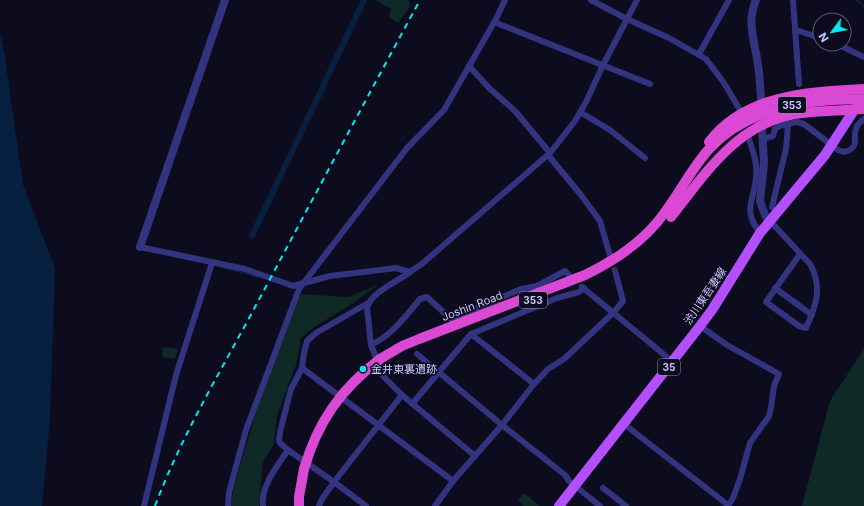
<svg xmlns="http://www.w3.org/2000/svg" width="864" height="506" font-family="Inter,'Noto Sans JP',sans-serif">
  <rect width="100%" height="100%" fill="#0d0b1e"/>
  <g fill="#0e2926">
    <polygon points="375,0 408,0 410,4 409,8 398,23 389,17 391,9"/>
    <polygon points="378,285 353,303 313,328 301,338 296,365 277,415 274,444 263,462 259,506 231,506 233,490 259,402 300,294 348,297"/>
    <polygon points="163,347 178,349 175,359 162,357"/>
    <polygon points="864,349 864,506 802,506 830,401"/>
    <polygon points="524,493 540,506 522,506 523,505 518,500"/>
  </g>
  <polygon fill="#082040" points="0,33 5,58 23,185 55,268 50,419 42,506 0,506"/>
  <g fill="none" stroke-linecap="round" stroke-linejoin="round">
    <g stroke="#082040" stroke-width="2">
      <polyline points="857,0 864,7"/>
      <polyline points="221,267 259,277"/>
    </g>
    <polyline stroke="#082040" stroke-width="6" points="252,236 364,0"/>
    <polyline stroke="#33314b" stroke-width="6" stroke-dasharray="6 3" stroke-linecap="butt" points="611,259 616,274"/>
    <g stroke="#333480" stroke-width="6">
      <polyline points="591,0 627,19 669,38 706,59 724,83 740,110"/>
      <polyline points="793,0 799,84"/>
      <polyline points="494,22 650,84"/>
      <polyline points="796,30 820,38"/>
      <polyline points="837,44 864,57"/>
      <polyline points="699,54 729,0"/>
      <polyline points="469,66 489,88 515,111 550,153"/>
      <polyline points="580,112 610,130 645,158"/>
      <path d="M748 136C752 149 758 163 756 177 754 202 742 210 760 233"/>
      <path d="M762 139 773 136 775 129 779 126 797 122 804 124 838 150C845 154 854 150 855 142 855 137 854 133 856 129 857 124 861 121 864 119"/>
      <polyline points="548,155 581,195 600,221 611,259"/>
      <polyline points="772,207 786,149 788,124"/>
      <path d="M770 221 810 264C823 287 816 306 806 328L799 326 766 302 800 254"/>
      <polyline points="140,247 245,269 293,286 330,276 396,268 410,272 423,263 550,153 575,121 586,102 603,65 637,0"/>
      <path d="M410 272C397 282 371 292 367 308L371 345 384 377 402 395 475 456"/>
      <polyline points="582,287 673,362"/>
      <polyline points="775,288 812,315"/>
      <polyline points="700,326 727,345 779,374 774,386 771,408 769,416 750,443 740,479 733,498 728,506"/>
      <path d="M371 345C392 335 405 317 420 299L427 297 451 319 521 289 537 286 565 271 571 277"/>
      <polyline points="417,354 502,425 565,475 569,481 600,506"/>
      <polyline points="302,368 453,481"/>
      <polyline points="534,384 471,334 557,298 579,292 584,288"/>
      <polyline points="412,404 471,334"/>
      <polyline points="624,424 728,505"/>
      <polyline points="603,488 626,506"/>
      <polyline points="144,506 176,375 212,263"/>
      <polyline points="228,506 229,492 246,430 299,289 407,148 444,110 496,19 505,0"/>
      <path d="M263 506C260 487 278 465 288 450"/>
      <polyline points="319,506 322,499 334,482 402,395"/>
      <polyline points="366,506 334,482 288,450 281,444 279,441 280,432 291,389 302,368 304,353 307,341 316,333 368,303"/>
      <polyline points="435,506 453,481 502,425 534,384 548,369 564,359 614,312 623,301 616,274"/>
    </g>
    <g stroke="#333480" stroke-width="8">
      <path d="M756 0C746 23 755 41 758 65 760 77 760 88 761 100"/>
      <polyline points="762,130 764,163 760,201 765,215 770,221"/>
      <polyline points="140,247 225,0"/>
    </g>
    <polyline stroke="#b34fff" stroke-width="10" points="559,506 700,326 712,310 760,233 825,155 858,104"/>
    <g stroke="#d949d4" stroke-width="10">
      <path d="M709 142C746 94 809 92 864 89"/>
      <path d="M671 217C705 174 736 125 794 114 817 110 841 111 864 109"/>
      <path d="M380 359 402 346 419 339 585 275C616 260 645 241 665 212 681 191 693 166 710 148 742 114 788 103 832 100"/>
      <polyline points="299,506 299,497 304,469"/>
    </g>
    <path stroke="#00e9f3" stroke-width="2" stroke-dasharray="6 5" stroke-linecap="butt" d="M155 506C181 437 219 374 254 309 309 206 364 103 420 0"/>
    <g stroke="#d949d4" stroke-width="10">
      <polyline points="832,100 864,99"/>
      <path d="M304 469C318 421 341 389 380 359"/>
    </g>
  </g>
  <circle fill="#00e9f3" stroke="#0d0b1e" stroke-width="1.5" cx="363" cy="369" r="4"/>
  <g text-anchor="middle" stroke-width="3.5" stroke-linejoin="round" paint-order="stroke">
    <g fill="#0d0b1e" stroke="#928fbc" stroke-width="1">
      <rect x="778" y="97" width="28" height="16" rx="3"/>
      <rect x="519" y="292" width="28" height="16" rx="3"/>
      <rect x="658" y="359" width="22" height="16" rx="3"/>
    </g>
    <g font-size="10" font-weight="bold" fill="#cbc8ff">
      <text x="792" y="109">353</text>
      <text x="533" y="304">353</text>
      <text x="669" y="371">35</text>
    </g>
    <g font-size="11" fill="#cbc8ff" stroke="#0d0b1e">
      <text transform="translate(705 296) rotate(-56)" y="4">渋川東吾妻線</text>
      <text transform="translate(472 306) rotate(-21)" y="4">Joshin Road</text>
    </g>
    <g font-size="11" fill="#cbc8ff" stroke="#0d0b1e" text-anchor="start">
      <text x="371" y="373">金井東裏遺跡</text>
    </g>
  </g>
  <g transform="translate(832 32) rotate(238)"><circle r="19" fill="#0d0b1e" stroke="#595778"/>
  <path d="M0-3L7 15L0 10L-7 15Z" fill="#00e9f3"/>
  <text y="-6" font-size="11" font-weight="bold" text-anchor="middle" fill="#cbc8ff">N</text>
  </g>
</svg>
